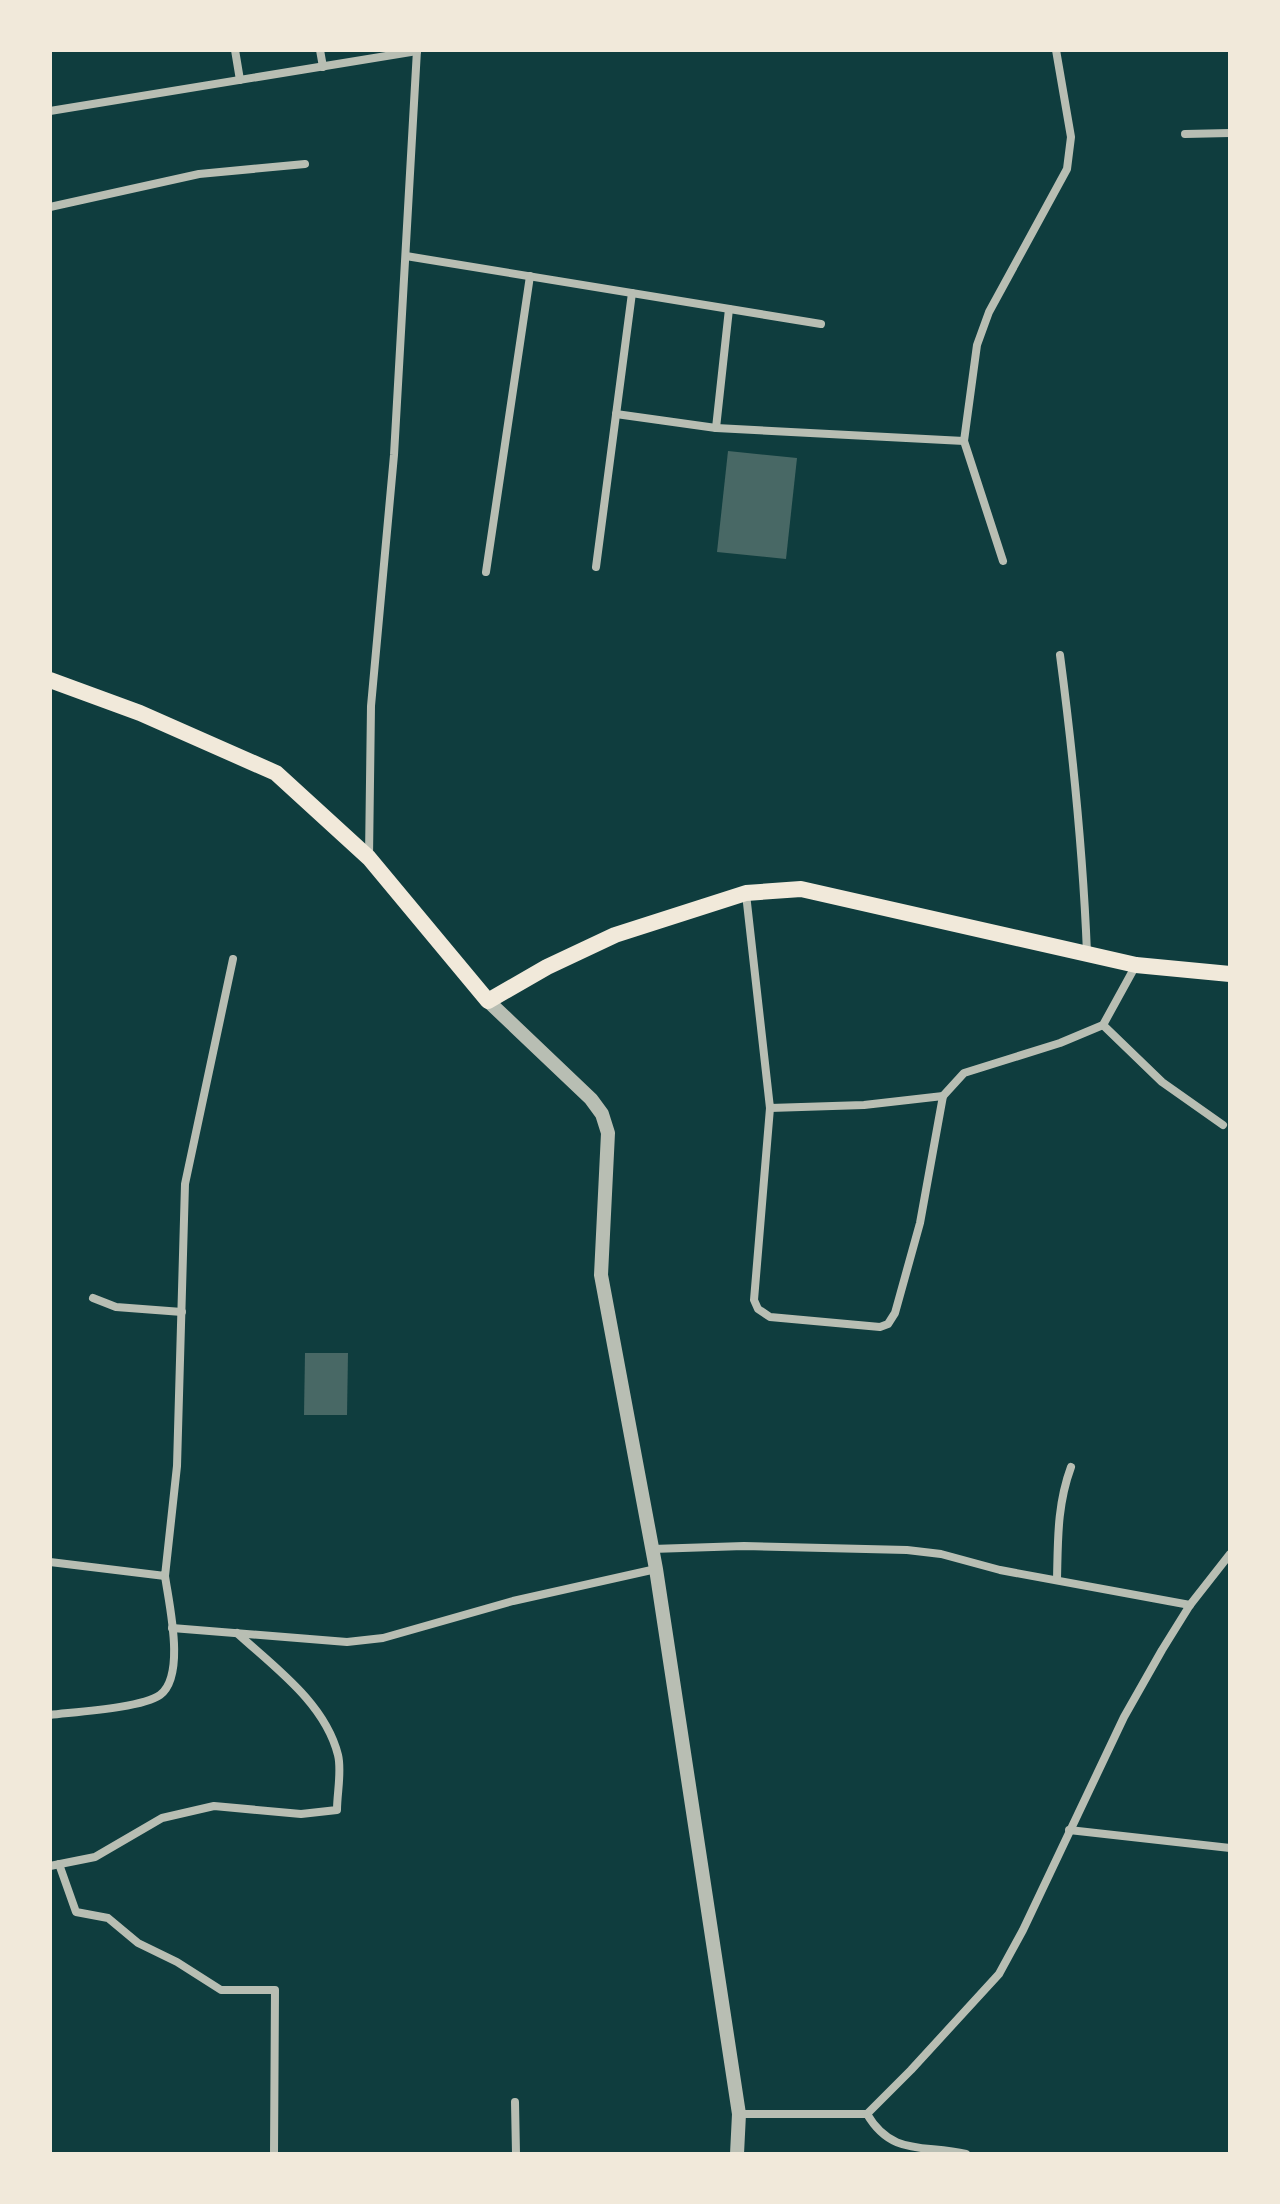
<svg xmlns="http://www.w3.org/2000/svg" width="1280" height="2204" font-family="Manrope,sans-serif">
  <rect width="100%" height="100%" fill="#0f3d3e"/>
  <g fill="#486865">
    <polygon points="728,451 797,458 786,559 717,552"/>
    <polygon points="305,1353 348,1353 347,1415 304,1415"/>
  </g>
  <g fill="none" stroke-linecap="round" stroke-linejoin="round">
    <g stroke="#b8beb3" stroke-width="8">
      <polyline points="235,50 240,80"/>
      <polyline points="320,50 323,67"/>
      <polyline points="50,111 417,51"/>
      <polyline points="1185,134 1230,133"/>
      <polyline points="50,207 199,174 305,164"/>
      <polyline points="406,256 821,324"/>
      <polyline points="616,414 716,428 964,441"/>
      <polyline points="716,428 729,309"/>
      <polyline points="1003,561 964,441 977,345 989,312 1067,169 1071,137 1056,50"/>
      <polyline points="596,567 632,293"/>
      <polyline points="486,572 530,276"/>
      <path d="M1060 655C1073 754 1083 853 1087 953"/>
      <polyline points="369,857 371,706 394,455 417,50"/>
      <polyline points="746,894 770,1108 864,1105 943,1096 964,1073 1060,1043 1103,1025 1136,965"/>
      <polyline points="1103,1025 1162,1082 1223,1125"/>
      <polyline points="770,1108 754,1300 758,1309 770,1317 880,1327 888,1324 895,1313 920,1223 943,1096"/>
      <polyline points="93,1298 116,1307 182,1312"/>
      <polyline points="652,1549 744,1546 907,1550 941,1554 1000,1570 1190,1605"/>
      <polyline points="50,1562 165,1576 177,1466 185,1184 233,959"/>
      <path d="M1057 1579C1058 1540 1057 1505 1071 1467"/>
      <polyline points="172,1628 347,1642 383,1638 513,1601 656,1569"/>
      <path d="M50 1715C74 1712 142 1708 160 1695 186 1676 169 1604 165 1576"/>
      <polyline points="1069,1830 1230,1848"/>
      <polyline points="59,1864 76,1912 108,1918 138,1943 177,1962 221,1990 275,1990 274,2154"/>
      <path d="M50 1866 95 1857 162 1818 214 1806 301 1814 337 1810C337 1793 342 1771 338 1755 325 1703 274 1667 237 1633"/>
      <polyline points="515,2102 516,2154"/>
      <polyline points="739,2114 867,2114 911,2070 999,1974 1023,1930 1124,1717 1162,1650 1190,1605 1230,1554"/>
      <path d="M867 2114C892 2157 925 2144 966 2154"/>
    </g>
    <polyline stroke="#b8beb3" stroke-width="14" points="488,1001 591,1099 602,1114 608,1133 601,1275 656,1569 739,2114 737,2154"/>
    <polyline stroke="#f1e9da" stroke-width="16" points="50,680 140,713 276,773 369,858 488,1001 547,967 615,935 746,893 801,889 1136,965 1230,974"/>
  </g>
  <rect width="1280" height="2204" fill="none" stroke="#f1e9da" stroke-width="104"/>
</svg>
